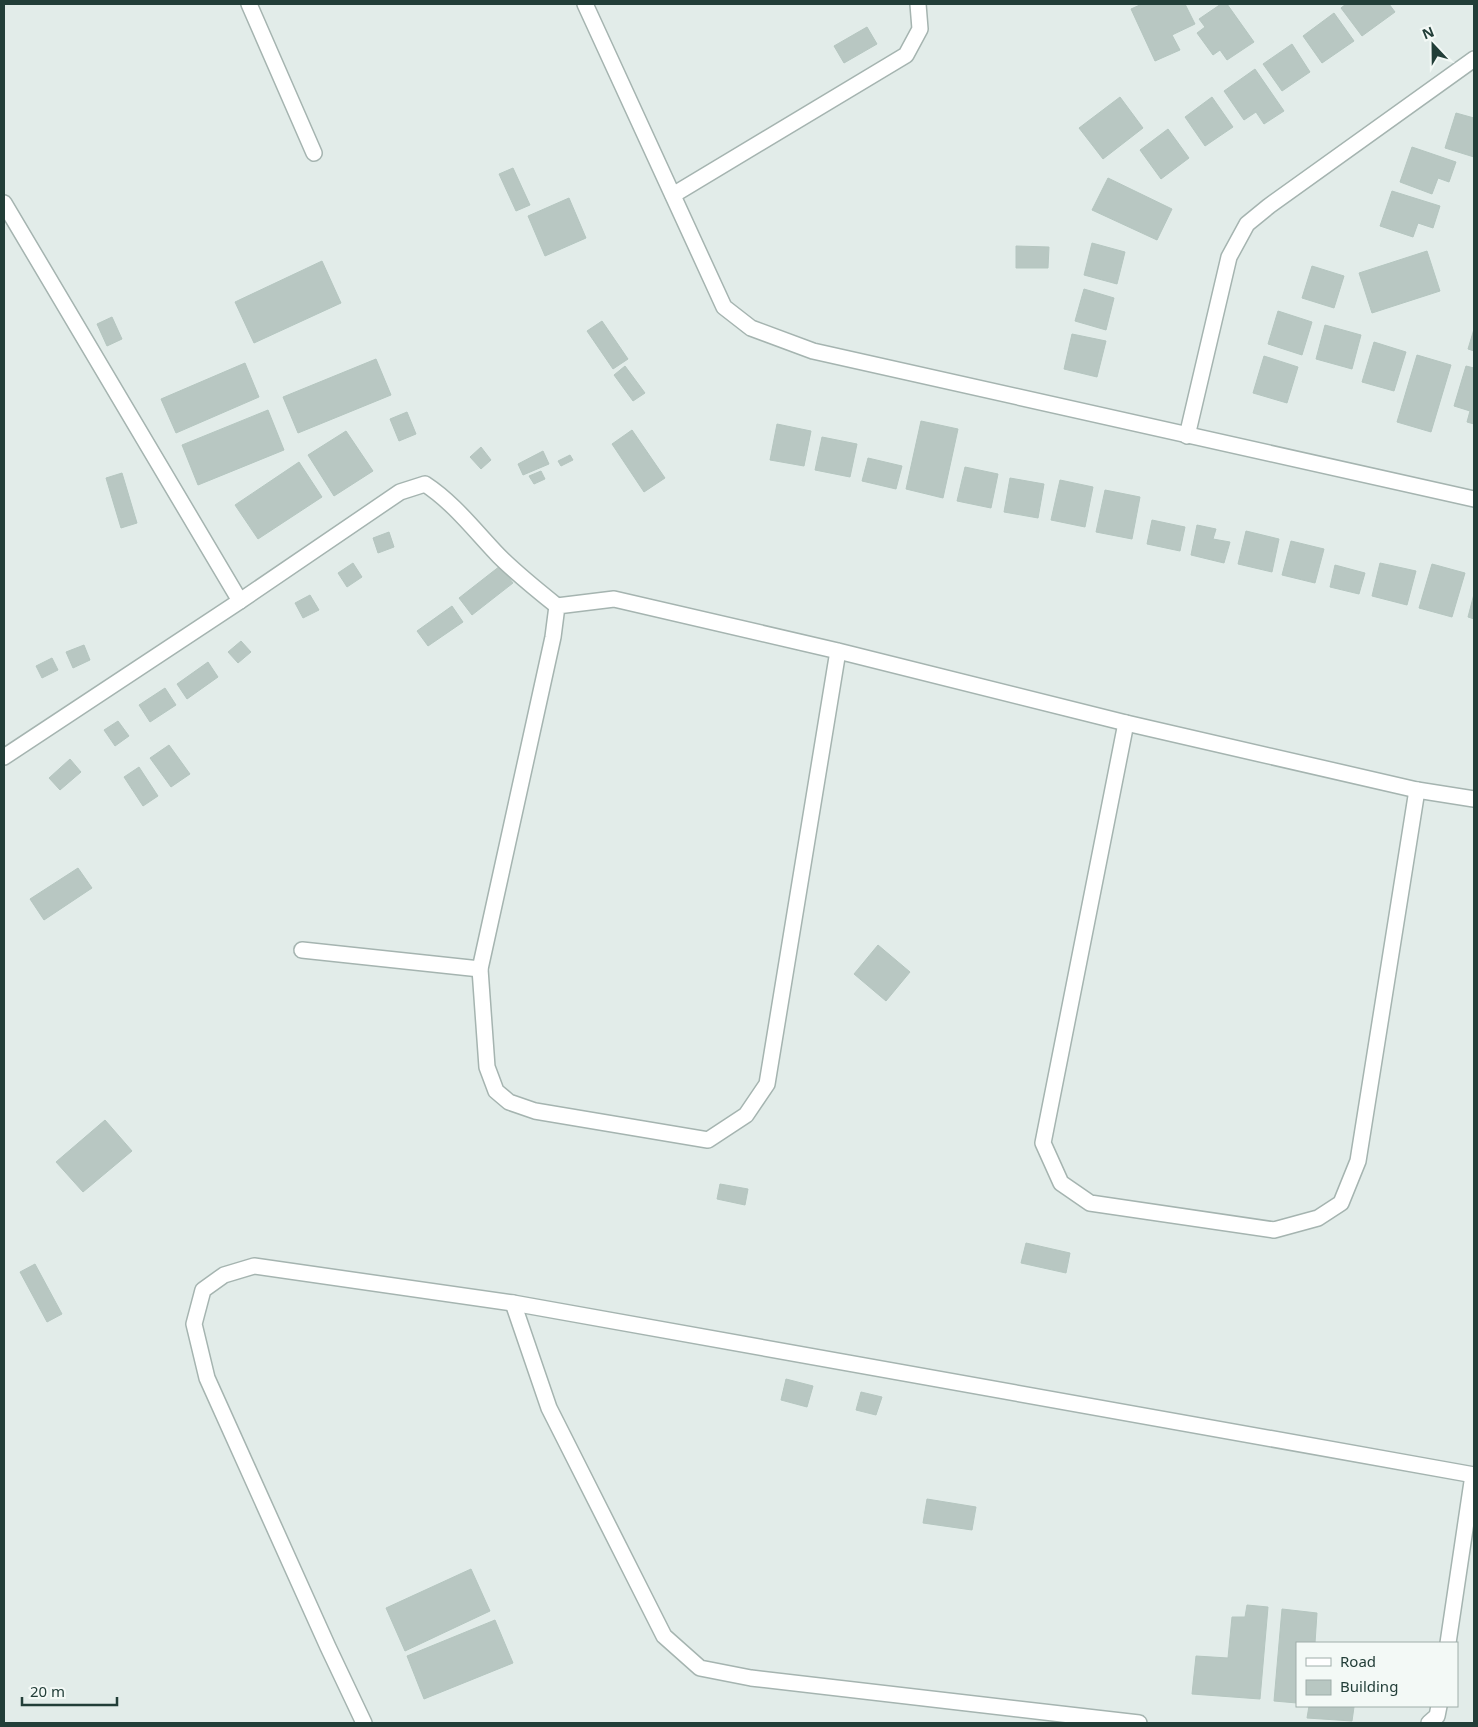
<svg xmlns="http://www.w3.org/2000/svg" width="1478" height="1727" font-family="'Noto Sans',sans-serif">
  <rect width="100%" height="100%" fill="#e2ece9"/>
  <g fill="#b8c7c2" stroke="#b5c6c0">
    <polygon points="1142,4 1185,4 1195,24 1172,35 1180,50 1155,61 1131,9"/>
    <polygon points="1221,4 1227,4 1254,42 1227,60 1220,50 1213,55 1197,33 1205,27 1199,19"/>
    <polygon points="1346,4 1389,4 1395,12 1362,36 1341,8"/>
    <polygon points="1334,13 1354,41 1322,63 1303,36"/>
    <polygon points="867,27 877,44 844,63 834,46"/>
    <polygon points="1292,44 1310,72 1282,91 1263,64"/>
    <polygon points="1255,69 1284,111 1264,124 1256,112 1244,120 1224,91"/>
    <polygon points="1120,97 1143,128 1103,159 1079,128"/>
    <polygon points="1212,97 1233,127 1205,146 1185,117"/>
    <polygon points="1456,113 1474,118 1474,157 1445,148"/>
    <polygon points="1168,129 1189,158 1161,179 1140,150"/>
    <polygon points="1412,147 1456,162 1449,182 1438,178 1432,194 1400,182"/>
    <polygon points="513,168 530,205 516,211 499,174"/>
    <polygon points="1108,178 1172,209 1157,240 1092,210"/>
    <polygon points="1392,191 1440,206 1433,228 1418,223 1413,237 1380,226"/>
    <polygon points="569,198 586,238 545,256 528,216"/>
    <polygon points="1092,243 1125,252 1117,284 1084,275"/>
    <polygon points="1016,246 1049,247 1048,268 1016,268"/>
    <polygon points="1427,251 1440,291 1372,313 1359,273"/>
    <polygon points="322,261 341,303 254,343 235,302"/>
    <polygon points="1312,266 1344,276 1334,308 1302,298"/>
    <polygon points="1084,289 1114,298 1106,330 1075,321"/>
    <polygon points="1278,311 1312,322 1302,355 1268,344"/>
    <polygon points="112,317 122,339 107,346 97,324"/>
    <polygon points="602,321 628,359 613,369 587,331"/>
    <polygon points="1325,325 1361,335 1352,369 1316,359"/>
    <polygon points="1474,329 1474,351 1468,349"/>
    <polygon points="1072,334 1106,341 1097,377 1064,369"/>
    <polygon points="1374,342 1406,352 1394,391 1362,382"/>
    <polygon points="1417,355 1451,365 1431,432 1397,422"/>
    <polygon points="1264,356 1298,367 1287,403 1253,393"/>
    <polygon points="376,359 391,395 298,433 283,397"/>
    <polygon points="245,363 259,397 176,433 161,399"/>
    <polygon points="625,366 645,393 633,401 614,375"/>
    <polygon points="1466,366 1474,368 1474,424 1467,422 1470,411 1454,406"/>
    <polygon points="268,410 284,450 198,485 182,445"/>
    <polygon points="407,412 416,434 399,441 390,419"/>
    <polygon points="921,421 958,429 943,498 906,489"/>
    <polygon points="777,424 811,431 804,466 770,460"/>
    <polygon points="632,430 665,478 644,492 612,444"/>
    <polygon points="346,431 373,471 334,496 308,455"/>
    <polygon points="822,437 857,444 850,477 815,470"/>
    <polygon points="481,447 491,460 481,469 470,457"/>
    <polygon points="543,451 549,464 523,475 518,464"/>
    <polygon points="570,455 573,460 561,466 558,461"/>
    <polygon points="868,458 902,466 896,489 862,481"/>
    <polygon points="299,462 322,497 258,539 235,505"/>
    <polygon points="965,467 998,474 991,508 957,501"/>
    <polygon points="541,471 545,479 534,484 529,476"/>
    <polygon points="122,473 137,523 121,528 106,478"/>
    <polygon points="1010,478 1044,484 1038,518 1004,512"/>
    <polygon points="1060,480 1093,487 1085,527 1051,520"/>
    <polygon points="1105,490 1140,497 1132,539 1096,532"/>
    <polygon points="1152,520 1185,527 1180,551 1147,544"/>
    <polygon points="1197,525 1216,529 1213,539 1230,542 1224,563 1191,555"/>
    <polygon points="1246,531 1279,539 1272,572 1238,564"/>
    <polygon points="389,532 394,547 378,553 373,538"/>
    <polygon points="1291,541 1324,549 1315,583 1282,575"/>
    <polygon points="353,563 362,577 347,587 338,573"/>
    <polygon points="1380,563 1416,571 1407,605 1372,596"/>
    <polygon points="1432,564 1465,573 1452,617 1419,608"/>
    <polygon points="1335,565 1365,573 1359,594 1330,587"/>
    <polygon points="500,566 513,583 472,615 459,598"/>
    <polygon points="1474,594 1474,619 1468,617"/>
    <polygon points="310,595 319,610 303,618 295,603"/>
    <polygon points="452,606 463,622 428,646 417,631"/>
    <polygon points="241,641 251,652 238,663 228,652"/>
    <polygon points="84,645 90,660 73,668 66,652"/>
    <polygon points="52,658 58,670 42,678 36,666"/>
    <polygon points="208,662 218,677 187,699 177,684"/>
    <polygon points="165,688 176,705 150,722 139,705"/>
    <polygon points="118,721 129,736 115,746 104,730"/>
    <polygon points="169,745 190,774 171,787 150,758"/>
    <polygon points="70,759 81,772 60,790 49,778"/>
    <polygon points="139,767 158,796 143,806 124,777"/>
    <polygon points="78,868 92,888 44,920 30,899"/>
    <polygon points="878,945 910,972 886,1001 854,974"/>
    <polygon points="105,1120 132,1151 83,1192 56,1162"/>
    <polygon points="720,1184 748,1189 745,1205 717,1199"/>
    <polygon points="1026,1243 1070,1253 1066,1273 1021,1263"/>
    <polygon points="35,1264 62,1314 47,1322 20,1272"/>
    <polygon points="786,1379 813,1386 807,1407 781,1400"/>
    <polygon points="861,1392 882,1397 876,1415 856,1410"/>
    <polygon points="927,1499 976,1507 972,1530 923,1523"/>
    <polygon points="471,1569 490,1611 405,1651 386,1608"/>
    <polygon points="1247,1605 1268,1607 1260,1699 1192,1694 1196,1656 1228,1658 1232,1617 1245,1617"/>
    <polygon points="1282,1609 1317,1613 1315,1643 1297,1643 1297,1703 1274,1701"/>
    <polygon points="495,1620 513,1663 424,1699 407,1656"/>
    <polygon points="1309,1706 1354,1707 1352,1721 1307,1718"/>
  </g>
  <g fill="none" stroke-linecap="round" stroke-linejoin="round">
    <g stroke="#a5b4b0" stroke-width="18">
      <g id="minor">
        <polyline points="249,4 314,153"/>
        <polyline points="585,4 724,307 751,328 813,351 1474,499"/>
        <polyline points="673,195 906,55 920,29 918,4"/>
        <polyline points="4,203 240,601"/>
        <polyline points="1187,436 1229,257 1247,224 1269,206 1474,59"/>
        <polyline points="838,651 767,1084 746,1115 708,1140 535,1111 509,1102 496,1091 487,1067 480,969 553,637 557,606 614,599 838,651 1126,723 1417,790 1474,799"/>
        <polyline points="1126,723 1043,1143 1061,1183 1090,1203 1274,1230 1318,1218 1341,1203 1358,1161 1417,790"/>
        <path d="M4 757 240 601 400 492 425 484C454 503 475 531 499 556 517 574 537 590 557 606"/>
        <polyline points="302,950 480,969"/>
        <polyline points="513,1303 549,1408 664,1636 700,1668 751,1678 1139,1723"/>
        <polyline points="1448,1643 1473,1475"/>
        <polyline points="364,1723 328,1647 207,1378 194,1324 203,1290 224,1275 254,1266 513,1303 1474,1475"/>
        <polyline points="1429,1723 1437,1716 1439,1706"/>
      </g>
    </g>
    <use href="#minor" stroke="#fff" stroke-width="15"/>
  </g>
  <rect width="1478" height="1727" fill="none" stroke="#223e38" stroke-width="10"/>
  <rect x="1296" y="1642" width="162" height="65" fill="#f3f9f6" stroke="#9faeaa"/>
  <rect x="1306" y="1658" width="25" height="8" fill="#ffffff" stroke="#9faeaa"/>
  <text x="1340" y="1667" font-size="15" fill="#223e38">Road</text>
  <rect x="1306" y="1680" width="25" height="15" fill="#b8c7c2" stroke="#9faeaa"/>
  <text x="1340" y="1692" font-size="15" fill="#223e38">Building</text>
  <g transform="translate(1433 45) rotate(338)" stroke="#f3f9f6" stroke-width="4" paint-order="stroke">
  <path d="M0-4L9 19L0 12L-9 19Z" fill="#223e38"/>
  <text y="-8" font-size="14" font-weight="bold" text-anchor="middle" fill="#223e38">N</text>
  </g>
  <path d="M22 1697v8h95v-8" fill="none" stroke="#223e38" stroke-width="2.5"/>
  <text x="30" y="1697" font-size="15" fill="#223e38" stroke="#f3f9f6" stroke-width="4" paint-order="stroke">20 m</text>
</svg>
